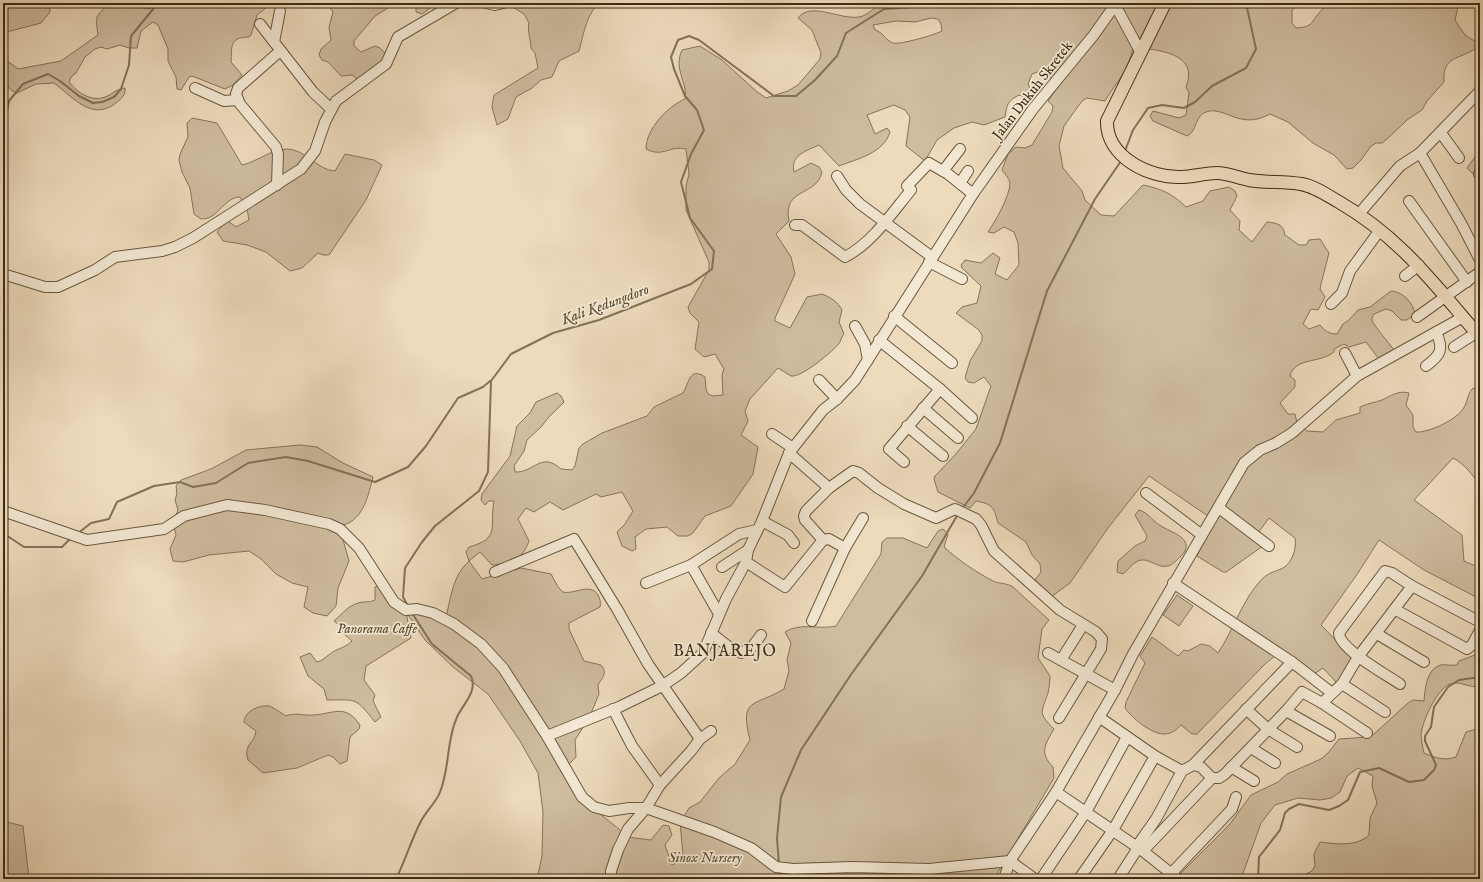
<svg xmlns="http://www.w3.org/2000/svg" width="1483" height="882" font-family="'IM FELL English',serif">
  <rect width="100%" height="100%" fill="#eddbbc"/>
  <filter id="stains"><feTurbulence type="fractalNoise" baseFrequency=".005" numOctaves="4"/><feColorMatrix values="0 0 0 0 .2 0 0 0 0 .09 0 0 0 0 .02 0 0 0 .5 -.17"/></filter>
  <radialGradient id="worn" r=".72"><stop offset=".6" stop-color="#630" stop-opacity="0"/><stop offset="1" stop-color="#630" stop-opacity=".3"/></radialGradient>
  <g fill="#cfbda0" stroke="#86745a" fill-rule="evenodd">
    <polygon points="3,3 49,3 50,12 41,23 3,33"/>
    <path d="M109 3H127L143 8 150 9 154 3H268L267 7 257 15 251 35 249 37C229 37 232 47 231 62L242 75 233 85 225 89 192 76 189 77 181 90 177 89 176 77 168 61V49L158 25 153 22 141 31 137 48H129L120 45 107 49 101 47 95 49 85 57 76 73 71 77 69 82C78 93 91 102 105 97 114 94 113 90 125 88 126 95 121 99 116 103 92 122 73 97 54 83L36 84 17 93C2 88 3 71 3 58L18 69 61 61 98 35C95 14 95 18 109 3Z"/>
    <polygon points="326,3 396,3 375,16 354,41 354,46 361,52 375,46 380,48 387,55 384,63 360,81 352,75 341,76 328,62 322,60 319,55 321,49 331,40 329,27 333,12"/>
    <polygon points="416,3 437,3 422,14 416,12"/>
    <path d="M511 3H609C605 4 600 4 597 6 587 13 582 40 579 51L559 61 552 77 541 80 532 88 516 97 508 119 497 125 492 107 494 95 538 68 535 53 531 48C531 40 527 31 529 23L524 14 511 6Z"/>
    <path d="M882 3H1077L1080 5 1090 3H1300L1292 10V23L1296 28C1312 27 1310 24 1319 13 1322 8 1328 6 1333 3H1459L1455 20 1465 35 1476 42V48C1460 60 1442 55 1444 82L1427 101 1422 110 1407 120 1387 139 1382 143H1376L1371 146 1361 160 1353 168 1347 169 1334 155 1313 143 1288 122 1270 114C1240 131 1224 105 1206 112 1195 115 1197 132 1187 136L1153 121 1150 116 1153 111 1179 118 1186 115 1189 93 1186 87C1200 52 1156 50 1133 47 1129 71 1117 81 1105 101L1087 98 1082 101 1064 126 1059 146 1063 168 1082 191 1085 200 1101 215 1114 216 1143 185C1162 189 1173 194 1186 207L1203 201 1210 191 1229 187 1235 191 1237 196 1230 210 1240 221 1239 230 1252 242 1267 222C1277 223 1283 224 1285 235L1299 245H1306L1309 240 1320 239 1329 253 1321 284 1320 289 1325 297 1318 310 1311 309 1303 324 1309 329 1320 325C1325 331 1329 334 1337 334L1343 324 1349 320 1358 310 1370 307 1391 291C1403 292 1413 302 1415 314L1407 320H1401L1392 311 1386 309 1374 314C1373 316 1372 318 1372 320 1373 325 1390 344 1394 350L1379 359 1366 342 1349 347 1344 344 1334 349V352C1319 364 1295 357 1290 376L1295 380V387L1280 403 1288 414H1295L1297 423 1307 431 1323 432 1336 420 1360 413V407C1368 403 1374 403 1382 400 1391 396 1398 390 1409 393L1406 405 1413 415V427L1416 432C1429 433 1457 419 1463 409 1468 402 1467 395 1472 389L1478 387 1480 389V485C1472 475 1465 464 1453 458L1414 500 1462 535 1464 561 1480 568V599L1424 570 1379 540 1358 573 1321 625 1351 656 1352 659 1337 683 1323 668 1314 674 1280 652 1265 664 1197 734H1192L1181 725C1176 730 1172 734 1164 734 1151 734 1132 718 1125 708L1126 702 1145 663 1140 656 1152 637 1178 656 1184 650 1188 651 1201 644 1210 646 1218 653C1234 629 1242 600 1262 579 1269 572 1275 572 1283 568 1292 563 1297 548 1295 538L1269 518 1258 533 1263 546 1226 572H1223L1197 556 1213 523 1208 516 1149 476 1108 528 1070 583 1051 597 1035 580 1041 572 1040 564 1032 555 1026 542 998 523C994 508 993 504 976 501L970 508 938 492 934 479 935 476 955 455 976 429 991 386 984 377 974 383 968 382 965 378 970 361 982 341V335L979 330 956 313 962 307 977 303 981 286 962 268 961 265 965 260 981 263 993 253 1000 258 995 274 1007 280 1019 265 1018 243 1014 232 1004 227 994 233 988 232C995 222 1010 196 1010 183 1009 178 1005 174 1002 170L1008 154 1016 147 1025 148 1032 145 1052 112 1053 106 1048 101 1058 87 1043 70 1032 74 1028 84 1032 92 1025 97 1019 95C1007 101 1007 105 1005 117L984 125 972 122 954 128 937 140 925 161 906 146 910 117 905 110 894 105 867 115 875 134 887 128 890 132C884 153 857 159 839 166L819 145C806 151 790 155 794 172L811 163 819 167 822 172C817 197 782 187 789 221L776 234 791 257 795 274 775 318V321L790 328 807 297 822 294C830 297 838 302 842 310L839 322 844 334C842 336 841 340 840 342 834 351 801 378 791 376L778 368 750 399 745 411 748 421 741 435 758 447 753 474 731 506 705 516 693 533 688 536H678L667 527 646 529 635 537 636 549 632 551 622 546 617 532 625 524 633 511 622 492 601 497 596 494 563 510 550 502 534 512 526 508 518 519 529 541C522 560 512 563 492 565L480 552 469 561 482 579 521 568 551 574 558 587 563 592C574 595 590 582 598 595 600 599 601 602 600 607L569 623V629L584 661 601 665C608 673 602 678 598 685L599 694 589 718 575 740 576 757 568 765C577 781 585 801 599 813 608 821 618 827 627 837L651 840 663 825 669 826 672 835 665 845 672 865 678 862 683 854 680 823 689 808 700 802 719 778 735 764 750 740C739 697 754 707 784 689L789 671 787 660 791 643 785 632C801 622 819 630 836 626L881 554 882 542 887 538H903L927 548 938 531 943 529 948 534 944 547C958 560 976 572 993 581 1000 584 1007 583 1013 587L1049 620 1042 629 1038 658 1050 676C1050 681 1049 688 1048 693 1041 713 1038 713 1054 729 1045 744 1039 753 1053 767L1054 778 994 879H818L813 871 783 872 778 874 781 879H537L542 856 543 812 538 773 520 741 488 694 453 667 425 640 406 612 411 638 366 666 364 680 375 695 373 701 381 717 375 722C355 697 358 700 327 700L324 689 308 676 300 657 310 653 317 662C323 661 325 657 330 654 337 648 344 649 352 641L342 632 344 629 334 621C342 614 348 606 358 603 364 601 369 603 375 600V587L378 586 392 605 421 612 435 619 447 613C451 595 454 574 469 561L466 552 469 547C501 538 489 528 494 501H489L485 505 481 500 482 494 510 456 517 426 530 413 536 402 557 393 561 396 564 402 548 418 541 427 527 440 524 451 514 466 515 472C534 473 541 451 561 469L572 470 575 466 579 448 583 444 602 433 647 416 654 407 683 393C689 384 689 366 705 377L706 389 708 394 713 396 723 395 722 375 724 369 715 354 704 357 695 349 699 322 690 313 688 307 709 270V262L686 210V186L689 174 686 149C670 145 663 158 646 149 646 129 667 107 685 99 688 82 673 70 682 50L700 46 722 60 756 91 766 98 788 91 798 85 820 59 821 53 812 30 798 18C810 1 840 20 859 17 867 16 875 7 882 3ZM931 18 938 19 941 24 942 31C934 35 900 45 893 43 885 40 883 32 875 30L873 25 896 21 915 22Z"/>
    <path d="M192 118 217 123 242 165C259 161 269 150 287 149 305 149 317 170 335 171L345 154 374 160 382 165 366 200 329 255H323L318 253 302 268 290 271 266 252 247 245 223 241 217 232 223 225 228 221 236 227 249 220 247 209 240 197C224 197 218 220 201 219L194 214 190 188 182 172 179 160 180 154 188 137 187 123Z"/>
    <polygon points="1480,150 1480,168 1473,174 1467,168"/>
    <path d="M300 445 317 447 343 463 373 477C368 496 364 518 344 525L342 536 349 561 338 588 336 606 327 616 313 613 304 607 308 587 292 583 276 574 261 559 249 551 209 555 183 562 173 561 170 549 176 535 173 522 178 510 175 500 177 494 176 486 181 480 211 469 246 450Z"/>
    <path d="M1139 510C1149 513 1152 521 1161 526 1170 532 1195 538 1183 554 1179 558 1174 564 1168 566 1156 569 1148 555 1136 562 1131 565 1128 570 1123 574L1117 572 1118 561 1135 546 1145 541 1147 536 1135 515Z"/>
    <polygon points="1177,595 1193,606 1179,626 1163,615"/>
    <path d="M1480 649V686C1470 689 1460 680 1450 684 1437 689 1422 721 1421 735 1421 741 1423 747 1424 753 1436 758 1444 761 1456 757L1466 732 1480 728V879H1285L1302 876 1312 871 1315 866 1314 854 1320 842C1337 844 1356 847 1369 835L1370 818 1377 803 1372 786 1373 776 1358 768 1347 776 1340 792 1331 798 1320 800 1298 798 1275 805 1261 823 1241 879H1175L1230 824 1251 795 1278 782 1287 774 1321 759 1329 752 1339 739 1369 737 1374 734 1408 703 1413 700 1424 701C1425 690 1426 669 1441 665 1445 664 1451 666 1457 665L1459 661 1475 655Z"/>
    <path d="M264 706H270L286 716C295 712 304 716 313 715 334 714 345 703 360 725L359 729 350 737 347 761 340 764 333 757 328 755 297 768 263 773 248 760C243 744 255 743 256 731L244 722C245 712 255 707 264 706Z"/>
    <polygon points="3,821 23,826 29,879 3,879"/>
  </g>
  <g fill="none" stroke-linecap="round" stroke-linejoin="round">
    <g stroke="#837257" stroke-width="2">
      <polyline points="3,129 9,101 23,84 48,74 60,81 79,96 93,103 102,102 114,97 121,89 129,65 131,36 158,3"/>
      <polyline points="1125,151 1133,130 1148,108 1162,105 1184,108 1195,102 1212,86 1246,68 1256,49 1246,3"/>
      <polyline points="962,509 974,493 1000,443 1047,291 1095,199 1121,161"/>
      <polyline points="3,533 24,547 62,547 70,539"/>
      <polyline points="77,534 91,523 109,519 117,502 154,486 180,482 193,487 216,483 248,463 286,457 308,461 375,482 408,467 426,446 458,398 483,387 490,381"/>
      <polyline points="408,606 403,597 405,568 422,542 435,526 479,491 488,472 491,381 511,354 553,333 599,320 691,284 712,269 714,251 690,218 681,182 691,154 704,130 697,110 685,96 674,69 671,57 678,40 689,36 699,40 774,96 796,96 815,80 837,56 846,33 884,9 968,3"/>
      <polyline points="779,864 777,838 781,797 801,750 850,676 922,576 958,514"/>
      <polyline points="780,870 781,879"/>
      <path d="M396 879C405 861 411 841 420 823 425 812 436 803 440 792 450 768 446 741 457 717 463 704 478 691 471 676L432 644 412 613"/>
      <polyline points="1258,879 1259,857 1280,830 1285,813 1289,809 1299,804 1329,810 1339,806 1348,800 1360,772 1379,768 1409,782 1424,780 1434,770 1436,765 1425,741 1425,736 1431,727 1434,707 1448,687 1459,680 1480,677"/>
    </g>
    <g stroke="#69583f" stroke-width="12">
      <g id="minor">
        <polyline points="486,3 495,5 503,3"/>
        <polyline points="1114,3 1141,53"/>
        <polyline points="260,24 313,92 331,109"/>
        <polyline points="274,42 280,11"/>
        <polyline points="195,88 224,101 238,100"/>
        <polyline points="1441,133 1459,158"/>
        <polyline points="1420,153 1461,223 1480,260"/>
        <polyline points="943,171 960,149"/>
        <polyline points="1479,174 1480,174"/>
        <polyline points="837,176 846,190 860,204 932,257"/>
        <polyline points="960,183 968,171"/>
        <polyline points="277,185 278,154 276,147 240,104 236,94 238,88 280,51"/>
        <polyline points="1409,201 1467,282"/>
        <polyline points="1358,215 1400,166 1420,153 1480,91"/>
        <path d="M795 225H802L845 257C872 243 892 213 911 190L907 186 929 163 948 174 973 194"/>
        <polyline points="929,262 962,279"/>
        <polyline points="3,274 45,287 58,287 95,270 115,257 162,251 175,247 193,238 301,169 315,151 325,122 336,101 386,64 398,37 456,3"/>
        <polyline points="1405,276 1419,265"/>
        <polyline points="1331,304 1342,293 1350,271 1380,230"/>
        <polyline points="894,316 952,363"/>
        <polyline points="1417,317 1480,272"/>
        <polyline points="855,326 865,344 868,360"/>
        <polyline points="879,340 940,389 972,418"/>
        <polyline points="1454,347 1476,333"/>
        <polyline points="1345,353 1357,376"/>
        <path d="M1426 366C1441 355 1444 349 1436 332"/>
        <polyline points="819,380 837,399"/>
        <polyline points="923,408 958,438"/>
        <polyline points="907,426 943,456"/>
        <polyline points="772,434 793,448"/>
        <polyline points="789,453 829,488 853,471 859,473 878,488 904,504 936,518 955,509 976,519 981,525 994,551 1060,610 1096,632 1102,639 1101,649 1059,718"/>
        <polyline points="904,462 889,449 940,389"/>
        <polyline points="1146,493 1202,535"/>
        <polyline points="1219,508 1269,546"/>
        <polyline points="3,511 87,540 164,529 184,516 227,505 265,510 329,524 340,529 359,548 394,602 406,610 417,609 433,613 454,624 481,644 503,668 547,736 582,797 594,807 609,811 629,808 646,808 714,832 751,848 776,867 793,869 853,867 929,869 1010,861 1035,879"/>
        <polyline points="762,521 788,535 794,543"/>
        <polyline points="823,540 805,520 804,516 806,511 829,488"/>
        <polyline points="845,548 863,518"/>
        <polyline points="746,562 785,587 823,540 829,539 845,548 812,621"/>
        <polyline points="691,565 719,614"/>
        <polyline points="722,567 748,550"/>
        <polyline points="495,572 574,539 617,609 648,664 700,739"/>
        <polyline points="646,583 691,565 739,534 757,530"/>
        <polyline points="1173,583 1292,662 1332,693"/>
        <polyline points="1396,610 1467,649 1472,645 1480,630"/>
        <polyline points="711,633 729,647 741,653 752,647 761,635"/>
        <polyline points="1377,634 1424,662"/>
        <polyline points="1048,653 1115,690"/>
        <polyline points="1061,660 1083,625"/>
        <polyline points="1342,684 1385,712"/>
        <path d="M1400 684C1387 675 1339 649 1339 633L1385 571 1392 573 1412 586"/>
        <polyline points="1322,703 1367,733"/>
        <polyline points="613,709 632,746 660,785"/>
        <polyline points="1246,709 1268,729 1297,747"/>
        <polyline points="1286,711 1330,736"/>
        <polyline points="1099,717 1155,756 1182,771 1193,765 1201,767 1212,778 1219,778 1225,774 1286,711 1302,692 1322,703 1342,684 1358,657 1412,586 1480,622"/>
        <polyline points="547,736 619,707 662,686 681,673 703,653 726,599 746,562 748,550 762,521 789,453 823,410 837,399 855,380 973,194 1033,109 1093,36 1115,5"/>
        <polyline points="1251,748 1275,763"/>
        <polyline points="1193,765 1292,662"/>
        <polyline points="1231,767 1254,781"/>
        <polyline points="1056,792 1143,851 1178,879"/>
        <polyline points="1137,846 1156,819 1182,771"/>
        <polyline points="1143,851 1212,778"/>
        <polyline points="611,879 611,871 618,850 628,829 646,808 660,785 691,751 700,739 711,731"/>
        <polyline points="1004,879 1010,861 1056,792 1115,690 1133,654 1244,463 1260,450 1276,443 1292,433 1357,376 1463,317"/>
        <polyline points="1041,879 1086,812 1127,737"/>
        <polyline points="1079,879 1113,830 1155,756"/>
        <polyline points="1118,879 1138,848"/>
        <polyline points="1166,879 1232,809 1236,797"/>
      </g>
    </g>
    <g stroke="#3d2c15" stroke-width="14">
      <path id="major" d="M1165 3 1107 121C1106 157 1149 178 1181 177 1193 177 1205 173 1217 173 1228 173 1238 178 1249 180 1266 183 1284 181 1301 184 1314 186 1327 195 1339 202 1401 238 1434 284 1480 337"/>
    </g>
    <use href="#minor" stroke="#f3e8d3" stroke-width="10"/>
    <use href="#major" stroke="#eddbbc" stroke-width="12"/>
  </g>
  <g text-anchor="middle" stroke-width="3.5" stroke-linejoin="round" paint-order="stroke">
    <g font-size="14" fill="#3d2c15" stroke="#f3e8d3">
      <text transform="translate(1032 90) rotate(-52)" y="5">Jalan Dukuh Skretek</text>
    </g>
    <g font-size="14" font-style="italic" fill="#5a4931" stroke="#f3e8d3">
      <text x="377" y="633">Panorama Caffe</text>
      <text x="705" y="862">Sinox Nursery</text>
    </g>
    <g font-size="15" font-style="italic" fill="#5a4930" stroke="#f3e8d3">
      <text transform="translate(605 304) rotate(-20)" y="5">Kali Kedungdoro</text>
    </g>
    <g font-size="16" letter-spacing="1" fill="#3d2c15" stroke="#f3e8d3">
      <text x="725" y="656">BANJAREJO</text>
    </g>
  </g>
  <rect width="1483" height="882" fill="none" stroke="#eddbbc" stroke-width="16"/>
  <rect x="4" y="4" width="1475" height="874" fill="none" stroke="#3d2c15" stroke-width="2"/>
  <rect x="8" y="8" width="1467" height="866" fill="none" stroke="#3d2c15"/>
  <rect width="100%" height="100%" filter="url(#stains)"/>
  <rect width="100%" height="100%" fill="url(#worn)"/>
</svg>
